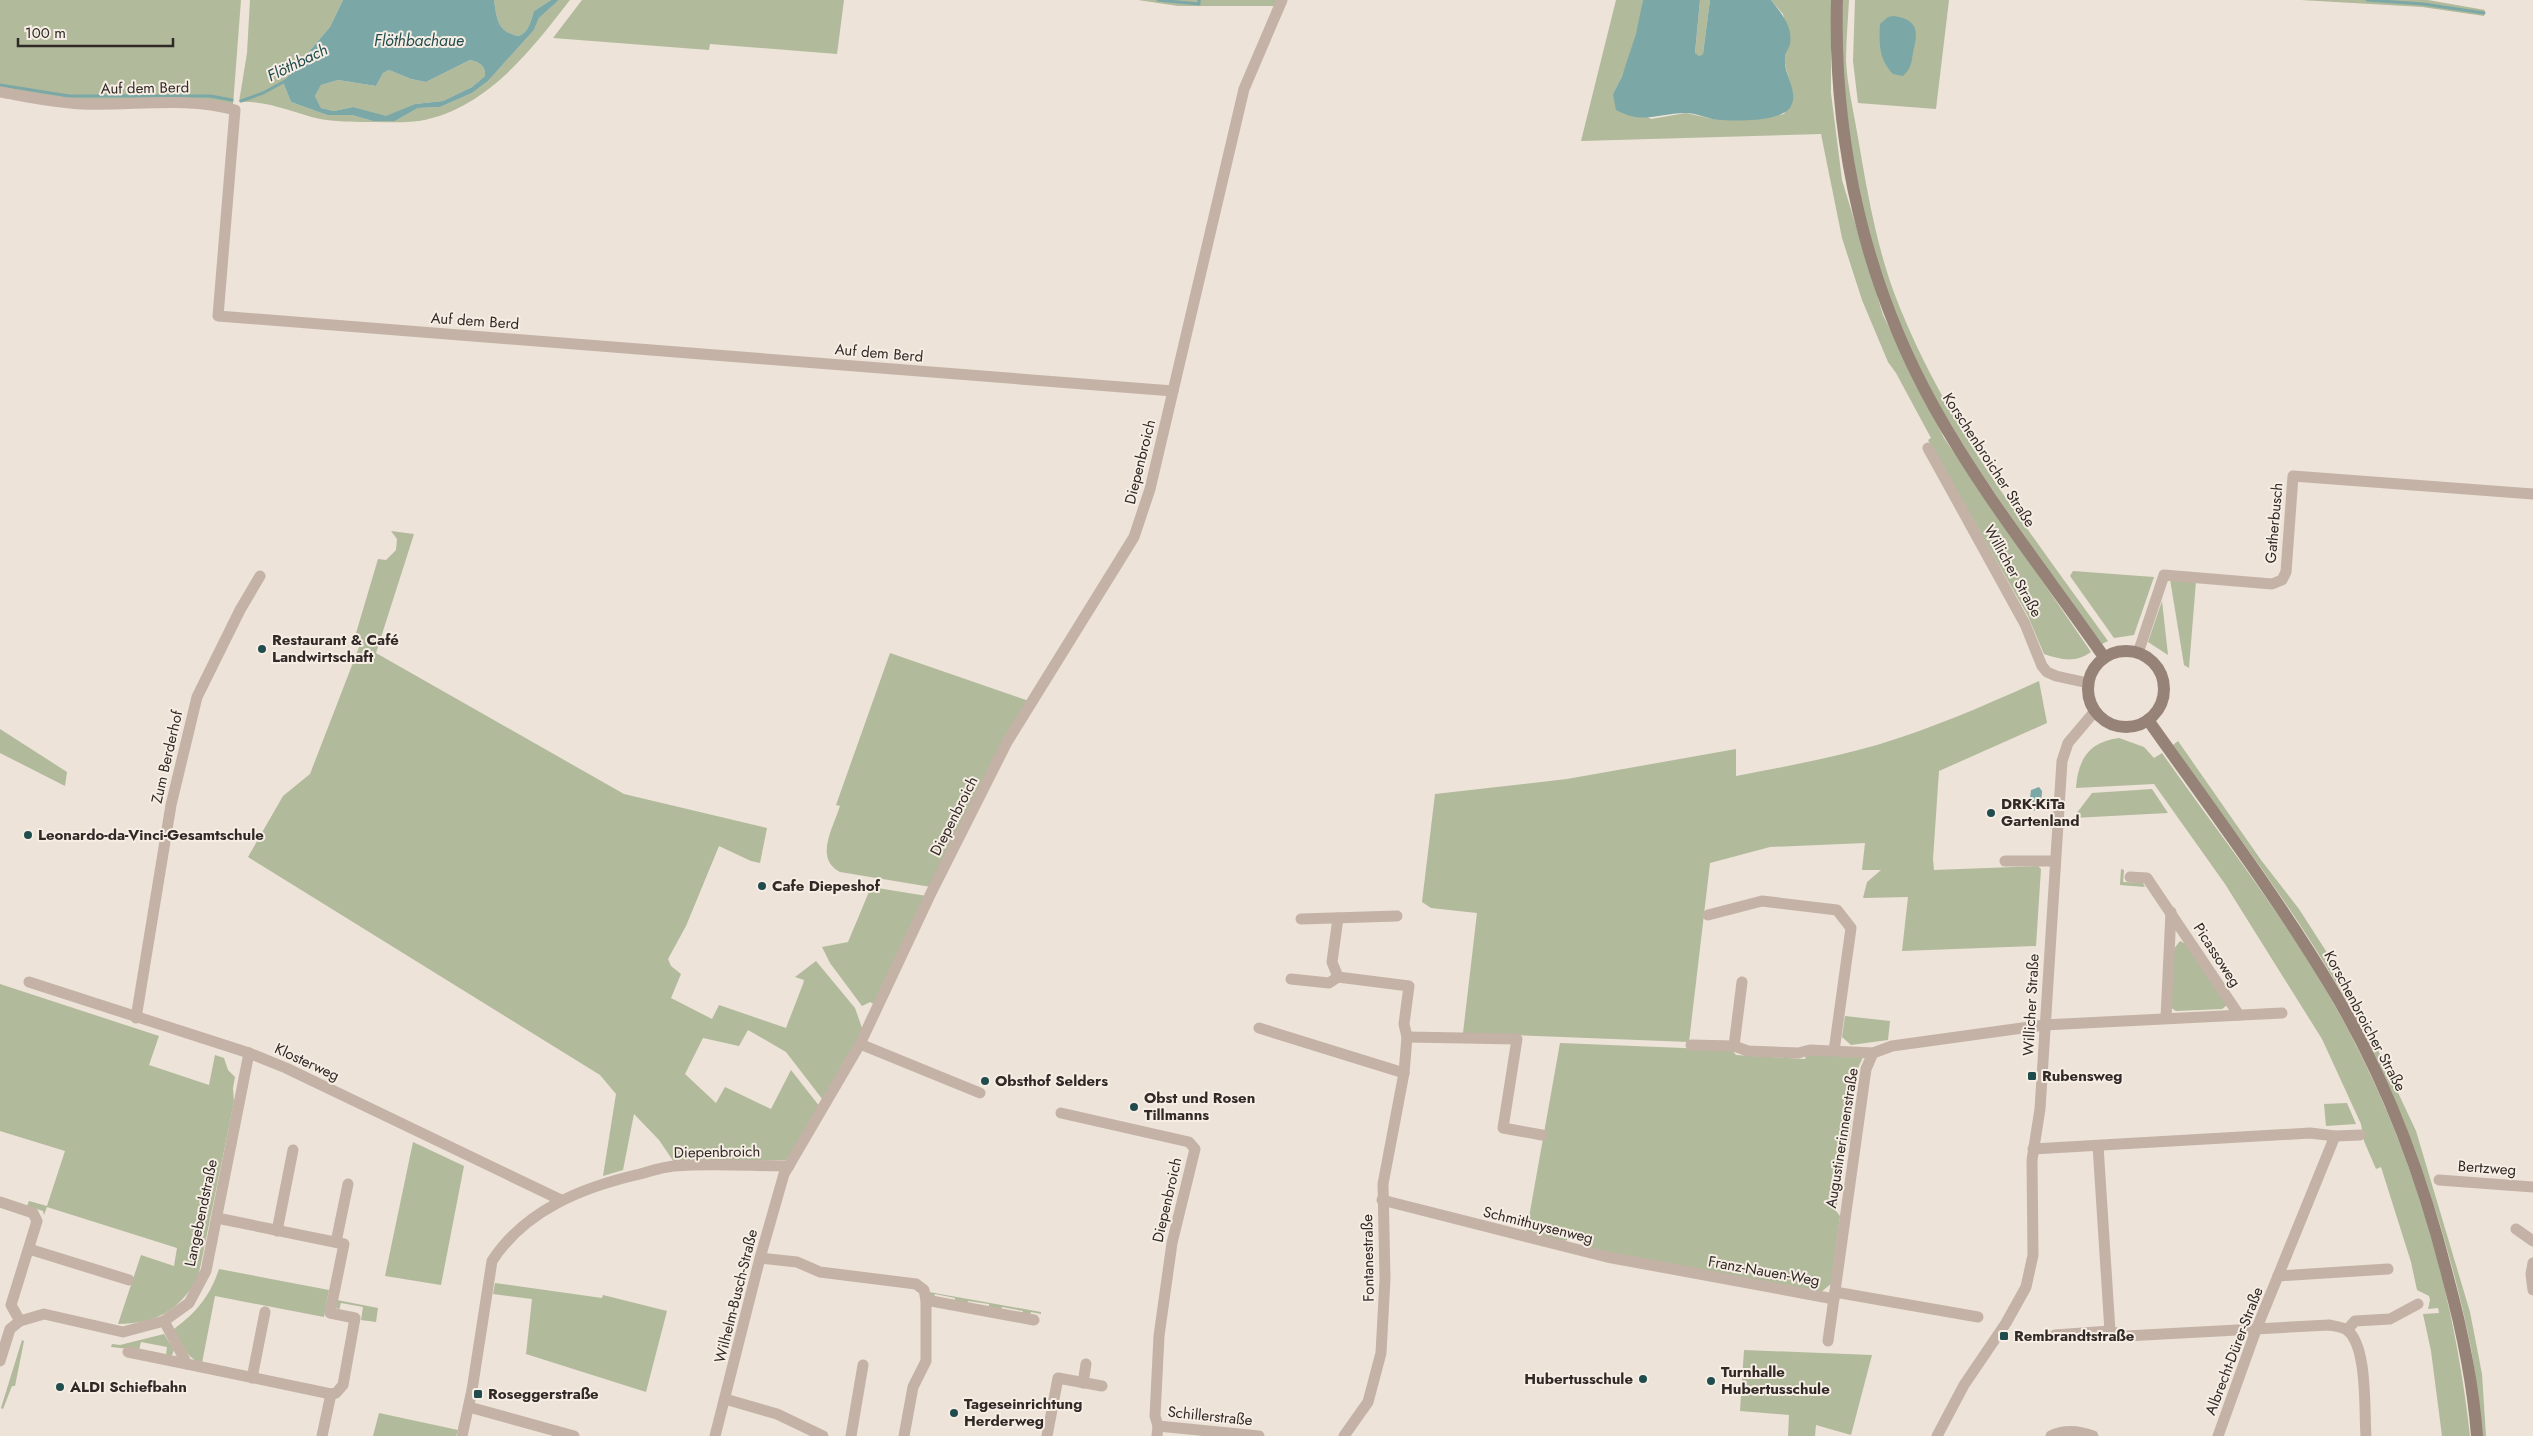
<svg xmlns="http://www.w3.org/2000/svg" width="2533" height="1436" font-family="Jost,sans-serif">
  <rect width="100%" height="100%" fill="#ede3d8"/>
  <g fill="#b1ba9b">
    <polygon points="0,0 241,0 233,105 71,101 0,89"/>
    <path d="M250 0H343L330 27 283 82 291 102 327 115H352L373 121H395L418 108 440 107 472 93 488 81 534 30 539 18 559 0H570C531 50 487 109 419 121 404 123 388 122 373 122 356 122 338 122 320 119 293 113 267 100 239 102L247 53Z"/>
    <path d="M494 0H551L534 11C531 20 529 32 519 36 497 32 497 19 494 0Z"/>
    <polygon points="582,0 844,0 837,54 710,44 709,50 553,38"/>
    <polygon points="1138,0 1279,0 1276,6 1178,6"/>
    <path d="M1616 0H1643C1640 32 1628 66 1613 94L1651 119 1686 113 1718 120 1759 119 1784 114 1793 97 1784 59 1790 43 1783 14 1771 0H1831V93L1842 180 1883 315 1944 438 2091 652C2075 663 2062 660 2044 654L2028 616 1928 440 1931 438 1896 373 1888 362 1862 300 1842 238 1821 134 1581 141Z"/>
    <polygon points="1700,0 1710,0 1703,54 1699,56 1695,54"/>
    <path d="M1843 0H1849C1848 20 1846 41 1846 60 1847 84 1853 108 1857 132 1867 190 1877 253 1900 308 1949 429 2032 535 2108 641L2102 644C2043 561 1980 479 1931 390 1878 293 1847 170 1840 60 1839 41 1842 20 1843 0Z"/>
    <polygon points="1855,0 1949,0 1936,109 1858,103 1853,61"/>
    <polygon points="2301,0 2428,0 2485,10 2484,16 2422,7"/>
    <path d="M470 60C479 62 486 66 485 76L472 87 443 101 415 104 386 117 353 107 334 111 321 108 315 96 321 85 338 80 376 86 383 73 389 70 411 79 426 82Z"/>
    <polygon points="391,531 414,534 376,653 624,794 767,828 760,863 751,861 719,846 686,926 668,959 671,966 681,974 671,998 712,1019 719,1005 786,1028 803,984 804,980 795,977 816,961 855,1008 862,1028 861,1037 823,1100 786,1052 748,1030 739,1046 703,1038 685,1074 716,1103 725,1087 771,1109 791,1070 820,1107 786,1160 674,1162 659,1140 634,1114 623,1170 603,1176 616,1094 600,1075 248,857 283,796 310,774 361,642 354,640 378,559 386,560 396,550 397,539"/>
    <polygon points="2073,571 2154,577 2134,635 2114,638 2070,576"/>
    <polygon points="2170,579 2196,581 2189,668 2184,665"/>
    <polygon points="2162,601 2168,655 2148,642"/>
    <path d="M890 653 1029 701 931 887 840 872C814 859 833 828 840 806L836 805Z"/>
    <path d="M2039 681 2047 723 1939 771 1933 859 1934 870 2038 866 2041 869 2036 946 1902 951 1908 897 1863 898 1867 882 1881 870H1862L1865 843 1770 847 1710 863 1689 1042 1463 1033 1477 913 1431 908 1422 902 1435 794 1567 779 1736 749V776C1783 767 1831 758 1877 745 1933 728 1986 705 2039 681Z"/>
    <polygon points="0,729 67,772 65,786 0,753"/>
    <path d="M2119 738 2144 747 2154 758 2162 753C2224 841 2293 927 2344 1022 2413 1150 2454 1291 2470 1436H2442L2431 1351 2423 1314 2439 1313 2438 1308 2428 1309 2430 1300 2429 1296 2417 1290 2411 1262 2381 1167 2376 1169 2364 1141 2361 1124 2322 1039 2225 884 2154 784 2076 788C2078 759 2089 742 2119 738Z"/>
    <path d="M2178 741 2261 860 2299 909 2333 962 2363 1018 2416 1131 2470 1312 2482 1374 2486 1436H2482C2479 1407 2476 1377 2471 1348 2447 1230 2409 1117 2352 1011 2301 917 2234 832 2173 745Z"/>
    <polygon points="2152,789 2168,813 2073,818 2092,793"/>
    <polygon points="2121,869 2124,870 2123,882 2143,883 2145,887 2120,885"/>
    <polygon points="871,887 927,896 875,1005 870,1002 862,1006 830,963 822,947 848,942"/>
    <polygon points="2180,941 2190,946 2226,1001 2226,1006 2222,1009 2176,1011 2170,1007 2173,950"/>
    <path d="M0 984 159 1036 149 1065 209 1085 215 1055 224 1058 228 1070 235 1077 233 1088 234 1102 198 1278C177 1312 157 1323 118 1324L141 1255 174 1266 177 1248 47 1207 44 1215 43 1211 27 1206 29 1201 47 1206 65 1151 0 1131Z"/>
    <polygon points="1845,1016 1890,1021 1888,1040 1851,1045 1842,1037"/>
    <polygon points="1560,1043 1732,1050 1736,1055 1805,1059 1807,1053 1864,1055 1858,1068 1849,1141 1845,1145 1836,1211 1840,1216 1831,1284 1821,1292 1585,1249 1588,1240 1574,1237 1565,1241 1526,1234"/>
    <polygon points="2347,1103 2356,1124 2326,1126 2324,1104"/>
    <polygon points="413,1142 464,1166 441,1285 385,1276"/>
    <path d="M219 1269 329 1290 324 1317 215 1296 202 1363C186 1359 181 1342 174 1329 197 1312 210 1296 219 1269Z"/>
    <polygon points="495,1283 602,1298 603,1295 667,1311 646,1392 526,1354 532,1299 493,1294"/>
    <polygon points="929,1292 1041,1312 1041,1314 1031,1312 1030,1315 1022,1314 1023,1311 1002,1307 1001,1310 989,1307 989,1304 968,1301 967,1304 955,1302 955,1298 935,1294 934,1297 931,1297"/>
    <polygon points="337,1300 378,1308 376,1322 361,1320 363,1307 341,1303 339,1310 336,1307"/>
    <polygon points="164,1334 174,1350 172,1355 166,1355 167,1347 141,1342 139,1350 111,1347 112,1344 120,1345"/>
    <polygon points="22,1340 24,1341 15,1386 12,1386 3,1409 1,1408"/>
    <polygon points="1744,1350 1872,1355 1851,1435 1816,1425 1815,1436 1788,1436 1789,1415 1740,1411"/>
    <polygon points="379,1413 458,1430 456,1436 373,1436"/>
  </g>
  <g fill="#7ba7a7" fill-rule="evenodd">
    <path d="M343 0H494C497 19 497 32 519 36 529 32 531 20 534 11L551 0H559L539 18 534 30 488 81 472 93 440 107 418 108 395 121H373L352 115H327L291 102 283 82 330 27ZM470 60C479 62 486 66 485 76L472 87 443 101 415 104 386 116 353 107 334 111 321 108 315 96 321 85 338 80 376 86 383 73 389 70 411 79 426 82Z"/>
    <path d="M1643 0H1700L1695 53 1699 56 1703 54 1710 0H1771C1781 13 1793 26 1790 44 1789 49 1785 53 1785 58 1783 74 1799 91 1791 106 1784 122 1734 121 1719 120 1708 119 1697 113 1686 113 1658 113 1644 125 1616 110L1613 94 1622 76 1636 34Z"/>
    <path d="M1894 16C1915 19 1919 29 1914 48 1911 60 1913 67 1903 76L1893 74C1879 59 1879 44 1880 24L1888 17Z"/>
    <polygon points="2039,787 2042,791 2041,807 2034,811 2029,806 2031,790"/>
  </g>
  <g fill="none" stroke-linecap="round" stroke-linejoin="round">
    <g stroke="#7ba7a7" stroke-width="3">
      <polyline points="1158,0 1199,4 1199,0"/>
      <polyline points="2367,0 2423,4 2484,13"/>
      <polyline points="0,85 69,96 210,96 232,100"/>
      <polyline points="241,101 263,93 287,80"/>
    </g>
    <g stroke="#c4b2a6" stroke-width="11">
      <path d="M0 92C28 97 55 103 83 104 134 106 185 96 235 110L218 316 1173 391"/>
      <polyline points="1928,448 2025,624 2042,666 2047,672 2056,676 2088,683"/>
      <polyline points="2138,653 2164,575 2272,584 2282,580 2286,572 2293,476 2533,494"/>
      <polyline points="2005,861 2055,861"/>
      <polyline points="2130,877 2147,878 2239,1015"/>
      <polyline points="1708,915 1762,901 1837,910 1851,928 1834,1051"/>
      <polyline points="1338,918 1332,962 1338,977 1409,986 1404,1024 1407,1037 1404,1073"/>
      <polyline points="1301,919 1397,916"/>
      <polyline points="1291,979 1329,983 1338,977"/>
      <polyline points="29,982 249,1053 286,1068 561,1200"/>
      <polyline points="136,1018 171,805 197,697 240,610 260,576"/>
      <polyline points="2166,1018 2171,912"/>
      <polyline points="1259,1028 1404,1073 1383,1184 1385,1279 1381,1353 1368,1402 1344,1436"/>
      <polyline points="1407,1037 1517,1039 1503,1128 1542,1135"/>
      <polyline points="860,1044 980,1093"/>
      <polyline points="1691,1045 1734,1046 1748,1051 1798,1053 1810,1050 1873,1053"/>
      <polyline points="1734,1046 1742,982"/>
      <polyline points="1061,1113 1189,1142 1195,1149 1172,1243 1159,1336 1155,1416 1158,1426 1157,1436"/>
      <path d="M2098 1146 2110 1331 2126 1336 2329 1325C2334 1326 2343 1327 2347 1330 2368 1346 2364 1411 2366 1436"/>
      <polyline points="2033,1149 2310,1133 2335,1136 2360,1135"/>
      <polyline points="2439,1180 2533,1187"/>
      <polyline points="1382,1200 1607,1257 1834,1299"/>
      <polyline points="0,1202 33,1213 37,1221 11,1305 20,1321"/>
      <polyline points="217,1218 344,1244 330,1313 355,1318 343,1385 336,1393 331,1394"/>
      <polyline points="2516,1229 2533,1241"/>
      <polyline points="277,1231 293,1150"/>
      <polyline points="336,1242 348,1184"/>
      <polyline points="29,1249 129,1280"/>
      <polyline points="760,1258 797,1262 820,1272 916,1284 924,1290 926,1300 1034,1320"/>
      <polyline points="2533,1263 2531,1274 2533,1290"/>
      <polyline points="2278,1276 2388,1269"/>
      <polyline points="1835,1292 1978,1317"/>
      <polyline points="164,1321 187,1364 331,1394 322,1436"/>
      <polyline points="2347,1330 2355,1321 2390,1319 2418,1304"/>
      <polyline points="2055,1335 2110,1331"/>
      <polyline points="1828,1341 1866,1069 1873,1053 1892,1046 2044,1025 2282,1013"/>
      <polyline points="128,1352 187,1364"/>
      <polyline points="0,1361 10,1329 20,1321 44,1314 123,1332 164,1321 189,1303 206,1271 249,1053"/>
      <polyline points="252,1378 265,1312"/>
      <polyline points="1083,1383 1086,1364"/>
      <polyline points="725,1399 777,1414 823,1436"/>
      <polyline points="469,1407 574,1436"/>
      <polyline points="1158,1426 1259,1436"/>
      <path d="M462 1436 472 1390 492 1261C525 1210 583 1187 640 1174 651 1171 663 1167 674 1166 712 1163 751 1166 789 1166"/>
      <polyline points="715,1436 760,1258 784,1174 860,1044 931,893 1007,742 1134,537 1150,489 1244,89 1282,0"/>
      <polyline points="851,1436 863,1365"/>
      <polyline points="904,1436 913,1387 926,1361 926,1300"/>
      <polyline points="1047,1436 1058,1378 1102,1386"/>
      <polyline points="1937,1436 1964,1385 2006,1323 2026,1287 2033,1255 2032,1160 2040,1109 2062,761 2068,743 2095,711"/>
      <path d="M2051 1436C2065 1429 2079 1431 2093 1436"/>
      <polyline points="2218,1436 2256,1330 2335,1136"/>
    </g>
    <g stroke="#978278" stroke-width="12">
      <path d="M1837 0C1833 142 1865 283 1934 407 1983 495 2047 575 2104 657"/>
      <circle cx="2126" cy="689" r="38"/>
      <path d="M2148 720C2211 809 2278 898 2334 992 2387 1081 2423 1178 2448 1278 2462 1330 2473 1383 2477 1436"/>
    </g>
  </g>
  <g fill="#214c4d" stroke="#f6ede4" stroke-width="2">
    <circle cx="262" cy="649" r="5"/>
    <circle cx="1991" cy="813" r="5"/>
    <circle cx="28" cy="835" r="5"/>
    <circle cx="762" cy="886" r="5"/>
    <rect x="2027" y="1071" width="10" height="10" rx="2.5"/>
    <circle cx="985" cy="1081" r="5"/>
    <circle cx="1134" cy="1107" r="5"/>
    <rect x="1999" y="1331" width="10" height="10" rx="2.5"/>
    <circle cx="1643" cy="1379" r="5"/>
    <circle cx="1711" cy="1381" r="5"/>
    <circle cx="60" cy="1387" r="5"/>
    <rect x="473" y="1389" width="10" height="10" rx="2.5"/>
    <circle cx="954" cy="1413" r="5"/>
  </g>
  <g text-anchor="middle" stroke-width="4" stroke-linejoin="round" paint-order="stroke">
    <g font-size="15" fill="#312926" stroke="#f6ede4">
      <text transform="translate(145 88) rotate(-1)" y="5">Auf dem Berd</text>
      <text transform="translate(475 321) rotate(4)" y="5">Auf dem Berd</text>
      <text transform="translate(879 353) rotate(5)" y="5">Auf dem Berd</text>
      <text transform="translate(1989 460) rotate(57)" y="5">Korschenbroicher Straße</text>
      <text transform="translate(1140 462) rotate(-76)" y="5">Diepenbroich</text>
      <text transform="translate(2274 523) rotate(-85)" y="5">Gatherbusch</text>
      <text transform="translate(2013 571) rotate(61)" y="5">Willicher Straße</text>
      <text transform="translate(167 757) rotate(-77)" y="5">Zum Berderhof</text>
      <text transform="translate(954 816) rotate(-63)" y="5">Diepenbroich</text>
      <text transform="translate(2217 955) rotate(57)" y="5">Picassoweg</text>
      <text transform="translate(2031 1005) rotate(-87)" y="5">Willicher Straße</text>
      <text transform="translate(2365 1021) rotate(62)" y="5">Korschenbroicher Straße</text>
      <text transform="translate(307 1062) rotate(25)" y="5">Klosterweg</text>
      <text transform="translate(1842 1138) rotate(-81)" y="5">Augustinerinnenstraße</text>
      <text transform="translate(717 1152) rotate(-1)" y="5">Diepenbroich</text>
      <text transform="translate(2487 1168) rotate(4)" y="5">Bertzweg</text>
      <text transform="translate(1167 1200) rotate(-77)" y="5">Diepenbroich</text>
      <text transform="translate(201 1213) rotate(-78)" y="5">Langebendstraße</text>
      <text transform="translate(1538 1225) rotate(14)" y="5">Schmithuysenweg</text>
      <text transform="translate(1368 1258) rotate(-91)" y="5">Fontanestraße</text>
      <text transform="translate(1764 1271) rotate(10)" y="5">Franz-Nauen-Weg</text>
      <text transform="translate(736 1296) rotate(-76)" y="5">Wilhelm-Busch-Straße</text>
      <text transform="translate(2234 1351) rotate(-69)" y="5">Albrecht-Dürer-Straße</text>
      <text transform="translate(1210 1416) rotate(6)" y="5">Schillerstraße</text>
    </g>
    <g font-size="15" font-weight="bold" fill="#312926" stroke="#f6ede4" text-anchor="start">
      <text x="272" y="645">Restaurant &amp; Café<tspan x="272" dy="17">Landwirtschaft</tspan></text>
      <text x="2001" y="809">DRK-KiTa<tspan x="2001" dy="17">Gartenland</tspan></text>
      <text x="38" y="840">Leonardo-da-Vinci-Gesamtschule</text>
      <text x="772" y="891">Cafe Diepeshof</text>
      <text x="2042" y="1081">Rubensweg</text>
      <text x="995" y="1086">Obsthof Selders</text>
      <text x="1144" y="1103">Obst und Rosen<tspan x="1144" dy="17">Tillmanns</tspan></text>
      <text x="2014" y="1341">Rembrandtstraße</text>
      <text x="1721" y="1377">Turnhalle<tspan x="1721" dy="17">Hubertusschule</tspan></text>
      <text x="1633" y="1384" text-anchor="end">Hubertusschule</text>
      <text x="70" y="1392">ALDI Schiefbahn</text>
      <text x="488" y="1399">Roseggerstraße</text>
      <text x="964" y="1409">Tageseinrichtung<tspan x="964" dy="17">Herderweg</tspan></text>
    </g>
    <g font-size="16" font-style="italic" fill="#214c4d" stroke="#f6ede4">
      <text x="419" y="46">Flöthbachaue</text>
      <text transform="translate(297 62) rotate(-26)" y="6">Flöthbach</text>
    </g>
  </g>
  <path d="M18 38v8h155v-8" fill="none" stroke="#312926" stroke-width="2.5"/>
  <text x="25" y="38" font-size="15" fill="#312926" stroke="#f6ede4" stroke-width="4" paint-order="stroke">100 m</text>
</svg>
